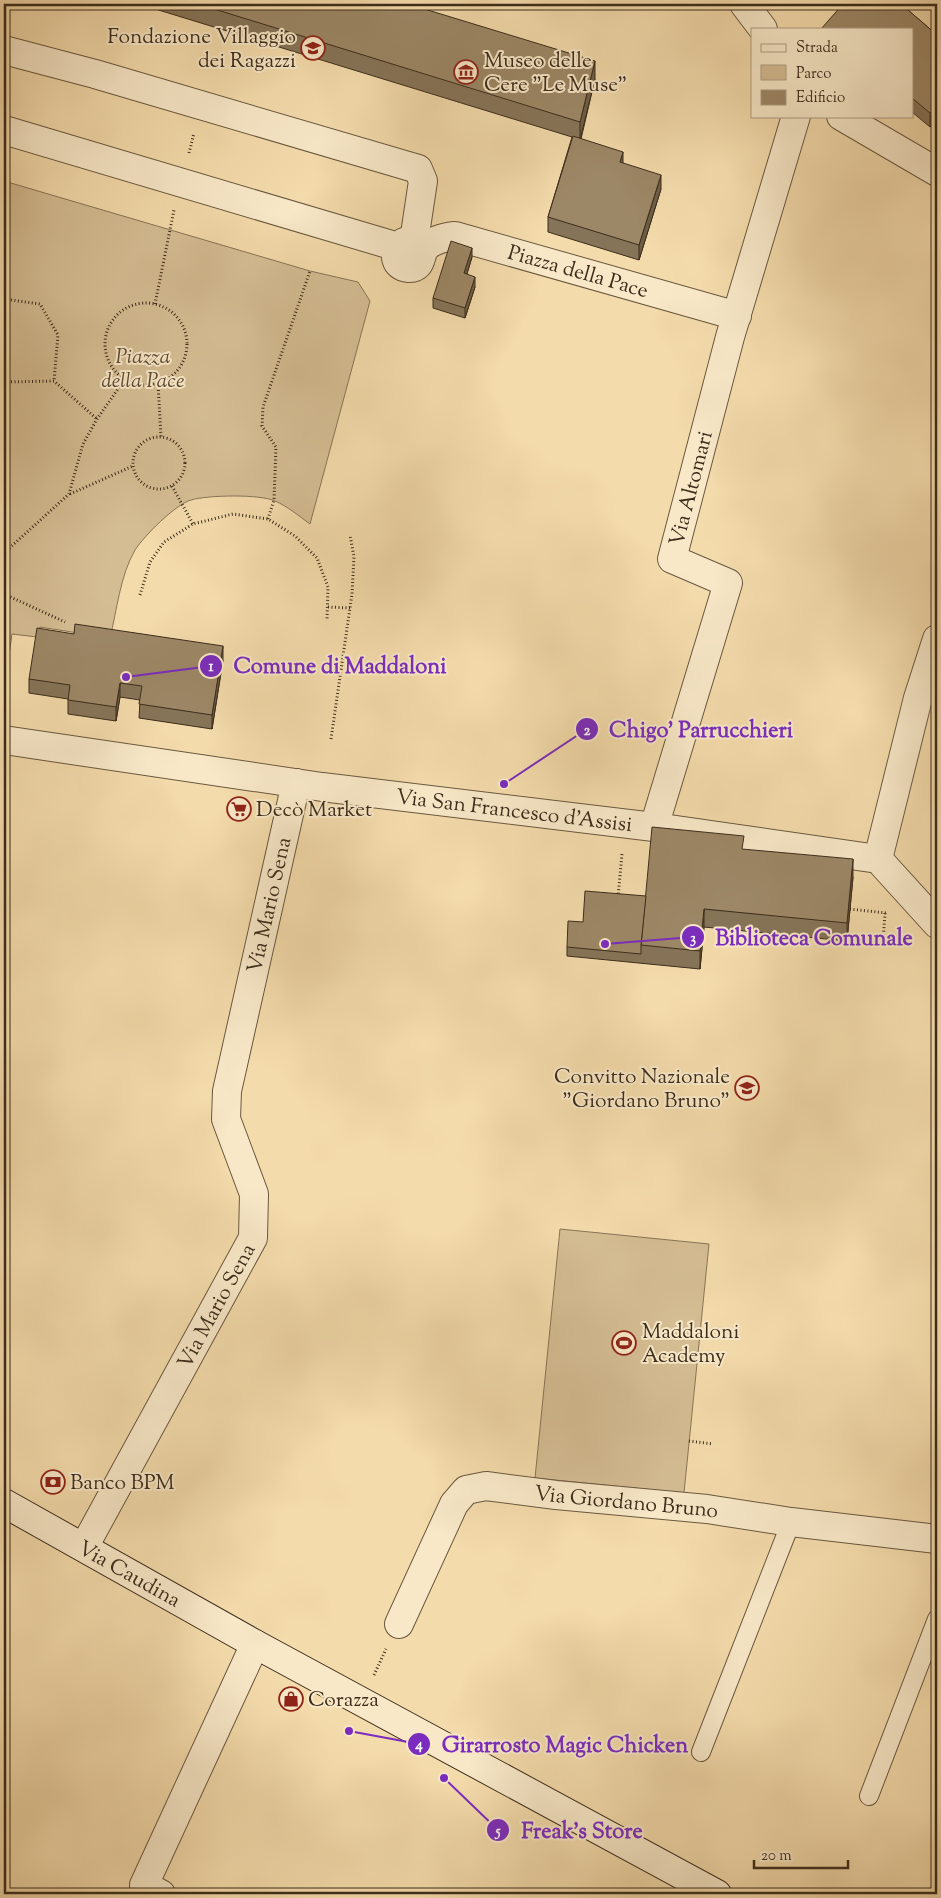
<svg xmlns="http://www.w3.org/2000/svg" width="941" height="1898" font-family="'Sorts Mill Goudy',serif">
  <rect width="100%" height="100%" fill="#f4dbab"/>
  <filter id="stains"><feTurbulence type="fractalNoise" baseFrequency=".004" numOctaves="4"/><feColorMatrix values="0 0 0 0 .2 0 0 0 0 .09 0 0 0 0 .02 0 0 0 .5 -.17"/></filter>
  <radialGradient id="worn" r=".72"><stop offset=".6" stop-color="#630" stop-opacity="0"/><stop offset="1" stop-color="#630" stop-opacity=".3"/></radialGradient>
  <g fill="#d5bd93" stroke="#887457">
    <path d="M4 181 310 271 358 282 370 301 310 524C299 516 287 506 275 501 260 494 208 495 191 500 176 504 144 536 135 550 120 576 117 610 110 638L40 627 37 637 12 634 4 690Z"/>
    <polygon points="560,1229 709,1244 684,1493 535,1478"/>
  </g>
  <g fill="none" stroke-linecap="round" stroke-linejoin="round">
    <g stroke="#6a583f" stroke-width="20">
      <g id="lane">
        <polyline points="701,1752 791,1522"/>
        <polyline points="869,1796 937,1619"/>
      </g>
    </g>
    <g stroke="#6a583f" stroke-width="30">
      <g id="street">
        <polyline points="744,4 763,29"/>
        <polyline points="4,50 95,74 418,169 423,181 414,241"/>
        <polyline points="841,116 937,172"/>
        <polyline points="4,130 398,247"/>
        <path id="s1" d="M423 251C408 221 380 264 408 268 424 269 419 253 426 247 433 240 446 237 455 236L737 316"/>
        <path id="s2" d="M4 740 322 787 654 827 878 859 937 924"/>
        <path id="s3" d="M654 827 728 583 672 559 730 337 796 116"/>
        <polyline points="878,859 918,698 937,639"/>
        <path id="s4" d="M84 1547 253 1238 254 1194 226 1119 227 1091 296 783"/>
        <path id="s5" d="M399 1624 454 1504 466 1490 486 1486 556 1495 707 1509 791 1522 937 1539"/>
        <polyline points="161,1894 144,1885 255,1644"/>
      </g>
    </g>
    <g stroke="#3c2c1b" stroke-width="30">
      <g id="secondary">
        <path id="s6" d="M4 1503 255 1644 717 1894"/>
      </g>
    </g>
    <g stroke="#3c2c1b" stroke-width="3" stroke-dasharray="1 2.5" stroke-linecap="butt">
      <polyline points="189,153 194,133"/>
      <polyline points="4,299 40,304 58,335 54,381"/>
      <circle cx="146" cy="344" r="41"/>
      <polyline points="155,304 174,210"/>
      <polyline points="4,382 54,381 97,419"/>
      <polyline points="158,383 161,437"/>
      <circle cx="159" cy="463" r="26"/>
      <polyline points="172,486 193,524"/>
      <polyline points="70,494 133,466"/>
      <polyline points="268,519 274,500 276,447 262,426 263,407 310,271"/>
      <polyline points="4,553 69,494 83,444 97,419 125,379"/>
      <polyline points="4,594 65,622"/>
      <polyline points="140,595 150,562 164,542 193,524 233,514 268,519 295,536 317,558 328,587 327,620"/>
      <polyline points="328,607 350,608"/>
      <polyline points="331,739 352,594 354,557 350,535"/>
      <polyline points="618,897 622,854"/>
      <polyline points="850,909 886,913"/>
      <polyline points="883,942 885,913"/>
      <polyline points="689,1441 713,1444"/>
      <polyline points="374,1675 386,1649"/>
    </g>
    <use href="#lane" stroke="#f8e8c8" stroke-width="18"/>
    <use href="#street" stroke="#f8e8c8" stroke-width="28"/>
    <use href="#secondary" stroke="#f8e8c8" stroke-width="28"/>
  </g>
  <g fill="#867458" stroke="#3c2c1b">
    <polygon points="139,4 413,4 413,6 595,79 581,139 623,163 661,189 639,260 548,232 548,217 572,137"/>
    <polygon points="832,4 901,4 937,35 937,119 930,127 912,112 912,29 838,9"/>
    <polygon points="472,257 467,274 475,287 465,318 433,308 433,298"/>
    <polygon points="223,660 212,729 139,718 140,700 120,697 116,721 68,714 68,699 29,693 29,679"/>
    <polygon points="744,850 853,877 847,941 704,927 700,969 567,956 567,947 583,922 646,896"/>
  </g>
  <g fill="#6d5e47" stroke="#3c2c1b">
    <polygon points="595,61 595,79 580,140 580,122"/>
    <polygon points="937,105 937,119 930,127 930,113"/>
    <polygon points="623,152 623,166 620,162"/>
    <polygon points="661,175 661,189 639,260 639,245"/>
    <polygon points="472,248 472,257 464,283 464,273"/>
    <polygon points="475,277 475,287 465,318 465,308"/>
    <polygon points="223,646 223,660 212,729 212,715"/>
    <polygon points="120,683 120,697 116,721 116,707"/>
    <polygon points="853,859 853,877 847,941 847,923"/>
    <polygon points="704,909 704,927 700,969 700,951"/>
  </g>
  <g fill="#9c8766" stroke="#3c2c1b">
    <polygon points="198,4 408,4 595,61 580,122"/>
    <polygon points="843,4 901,4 937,35 937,105 930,113 912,98 912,29 821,29"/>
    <polygon points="573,136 623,152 620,162 661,175 639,245 548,217"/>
    <polygon points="451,241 472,248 464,273 475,277 465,308 433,298"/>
    <polygon points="75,624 223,646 212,715 139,704 142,686 120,683 116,707 68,700 70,685 29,679 37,628 74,634"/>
    <polygon points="652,827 744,836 742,849 853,859 847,923 704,909 700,951 641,945"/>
    <polygon points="585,891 646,896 641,945 641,954 567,947 568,921 583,922"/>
  </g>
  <defs>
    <g id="school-ring" transform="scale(1.25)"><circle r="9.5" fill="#f8e8c8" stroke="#8f2418" stroke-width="1.5"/><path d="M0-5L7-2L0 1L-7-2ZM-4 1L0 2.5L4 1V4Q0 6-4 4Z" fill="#8f2418"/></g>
    <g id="museum-ring" transform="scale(1.25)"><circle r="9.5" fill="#f8e8c8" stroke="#8f2418" stroke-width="1.5"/><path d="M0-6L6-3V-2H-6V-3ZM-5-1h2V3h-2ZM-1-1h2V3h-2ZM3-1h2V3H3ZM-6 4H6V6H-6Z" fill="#8f2418"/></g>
    <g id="supermarket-ring" transform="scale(1.25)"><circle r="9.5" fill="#f8e8c8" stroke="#8f2418" stroke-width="1.5"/><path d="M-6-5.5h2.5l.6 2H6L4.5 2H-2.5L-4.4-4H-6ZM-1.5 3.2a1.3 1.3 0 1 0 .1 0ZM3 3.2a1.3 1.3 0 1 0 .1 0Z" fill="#8f2418"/></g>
    <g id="stadium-ring" transform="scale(1.25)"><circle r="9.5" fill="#f8e8c8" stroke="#8f2418" stroke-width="1.5"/><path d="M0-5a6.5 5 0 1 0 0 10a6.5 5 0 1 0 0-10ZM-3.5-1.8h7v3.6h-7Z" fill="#8f2418"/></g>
    <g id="bank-ring" transform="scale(1.25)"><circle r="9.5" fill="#f8e8c8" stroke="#8f2418" stroke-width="1.5"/><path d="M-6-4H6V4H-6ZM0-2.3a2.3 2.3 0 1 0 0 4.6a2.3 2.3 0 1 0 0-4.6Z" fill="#8f2418"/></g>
    <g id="shop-ring" transform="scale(1.25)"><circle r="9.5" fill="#f8e8c8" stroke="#8f2418" stroke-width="1.5"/><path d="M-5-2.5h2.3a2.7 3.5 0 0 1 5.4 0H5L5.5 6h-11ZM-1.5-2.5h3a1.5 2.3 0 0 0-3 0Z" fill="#8f2418"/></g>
  </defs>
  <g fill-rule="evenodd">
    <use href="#school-ring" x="313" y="48"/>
    <use href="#museum-ring" x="466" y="72"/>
    <use href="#supermarket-ring" x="239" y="809"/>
    <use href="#school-ring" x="747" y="1088"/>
    <use href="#stadium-ring" x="624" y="1343"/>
    <use href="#bank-ring" x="53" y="1482"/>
    <use href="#shop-ring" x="291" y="1699"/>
  </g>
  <g text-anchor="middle" stroke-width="4" stroke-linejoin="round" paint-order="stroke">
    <g font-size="21" fill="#3c2c1b" stroke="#f8e8c8" text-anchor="start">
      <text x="296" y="43" text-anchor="end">Fondazione Villaggio<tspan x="296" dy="24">dei Ragazzi</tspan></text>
      <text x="484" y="67">Museo delle<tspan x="484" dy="24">Cere "Le Muse"</tspan></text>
      <text x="256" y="816">Decò Market</text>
      <text x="730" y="1083" text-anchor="end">Convitto Nazionale<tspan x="730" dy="24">"Giordano Bruno"</tspan></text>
      <text x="642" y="1338">Maddaloni<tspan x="642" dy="24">Academy</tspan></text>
      <text x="70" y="1489">Banco BPM</text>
      <text x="308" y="1706">Corazza</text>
    </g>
    <g font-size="21" fill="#3c2c1b" stroke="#f8e8c8">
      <text dy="7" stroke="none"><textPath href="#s1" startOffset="249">Piazza della Pace</textPath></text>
      <text dy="7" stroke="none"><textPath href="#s3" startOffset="389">Via Altomari</textPath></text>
      <text dy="7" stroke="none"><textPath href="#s2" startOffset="515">Via San Francesco d'Assisi</textPath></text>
      <text dy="7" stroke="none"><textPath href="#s4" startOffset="695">Via Mario Sena</textPath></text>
      <text dy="7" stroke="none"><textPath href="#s4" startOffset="275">Via Mario Sena</textPath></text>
      <text dy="7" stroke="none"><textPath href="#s5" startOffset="312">Via Giordano Bruno</textPath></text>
      <text dy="7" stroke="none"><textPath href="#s6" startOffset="144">Via Caudina</textPath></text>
    </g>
    <g font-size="21" font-style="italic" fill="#5b4933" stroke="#f8e8c8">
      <text x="143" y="363">Piazza<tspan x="143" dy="24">della Pace</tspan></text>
    </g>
  </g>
  <path fill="none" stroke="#7b2cbf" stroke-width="2" d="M126 677L211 666M504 784L587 729M605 944L693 937M349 1731L419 1744M444 1778L498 1830"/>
  <g fill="#7b2cbf" stroke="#f8e8c8" stroke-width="2">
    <circle cx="126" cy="677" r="5"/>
    <circle cx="504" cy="784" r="5"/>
    <circle cx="605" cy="944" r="5"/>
    <circle cx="349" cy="1731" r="5"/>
    <circle cx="444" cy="1778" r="5"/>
    <circle cx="211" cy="666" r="12"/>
    <circle cx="587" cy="729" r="12"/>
    <circle cx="693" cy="937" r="12"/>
    <circle cx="419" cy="1744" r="12"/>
    <circle cx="498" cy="1830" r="12"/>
  </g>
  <g font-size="15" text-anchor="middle" font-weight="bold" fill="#fff">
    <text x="211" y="671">1</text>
    <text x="587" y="735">2</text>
    <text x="693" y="943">3</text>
    <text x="419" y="1749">4</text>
    <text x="498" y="1836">5</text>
  </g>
  <g font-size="22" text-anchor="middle" font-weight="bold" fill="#7b2cbf" stroke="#f8e8c8" stroke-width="4" stroke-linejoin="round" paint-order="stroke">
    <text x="340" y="673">Comune di Maddaloni</text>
    <text x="701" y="737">Chigo' Parrucchieri</text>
    <text x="814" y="945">Biblioteca Comunale</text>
    <text x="565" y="1752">Girarrosto Magic Chicken</text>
    <text x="582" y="1838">Freak's Store</text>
  </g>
  <rect width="941" height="1898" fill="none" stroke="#f4dbab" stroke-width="20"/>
  <rect x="5" y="5" width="931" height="1888" fill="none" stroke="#3c2c1b" stroke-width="2.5"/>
  <rect x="10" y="10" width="921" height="1878" fill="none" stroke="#3c2c1b"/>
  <rect x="751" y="28" width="162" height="90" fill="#f8e8c8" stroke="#ad9d83"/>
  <rect x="761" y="44" width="25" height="8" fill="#f8e8c8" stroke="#ad9d83"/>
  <text x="796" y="52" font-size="15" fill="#3c2c1b">Strada</text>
  <rect x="761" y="65" width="25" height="15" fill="#d5bd93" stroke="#ad9d83"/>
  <text x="796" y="78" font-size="15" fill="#3c2c1b">Parco</text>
  <rect x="761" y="90" width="25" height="15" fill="#9c8766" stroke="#ad9d83"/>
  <text x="796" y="102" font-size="15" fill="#3c2c1b">Edificio</text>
  <path d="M754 1860v8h94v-8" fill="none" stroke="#3c2c1b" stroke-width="2.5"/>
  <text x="761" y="1860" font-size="15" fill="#3c2c1b" stroke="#f8e8c8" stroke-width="4" paint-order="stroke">20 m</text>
  <rect width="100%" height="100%" filter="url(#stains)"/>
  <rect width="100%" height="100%" fill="url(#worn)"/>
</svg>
